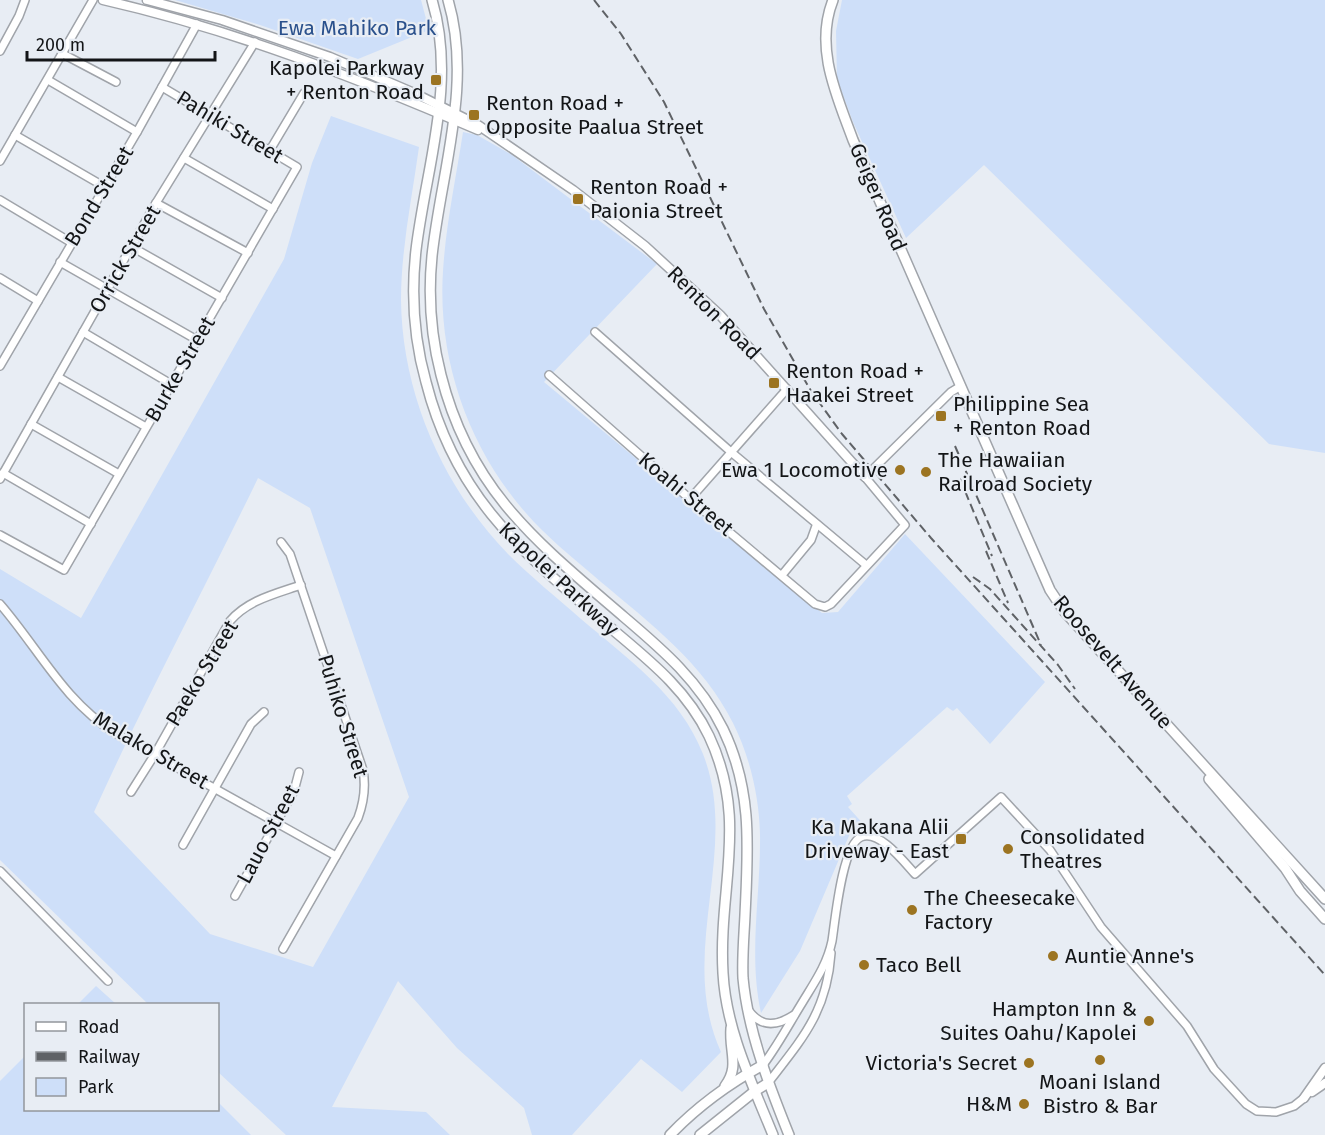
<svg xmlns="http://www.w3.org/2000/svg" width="1325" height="1135" font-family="'Fira Sans',sans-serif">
  <rect width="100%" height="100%" fill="#e8edf4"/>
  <g fill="#cedff9" fill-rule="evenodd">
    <polygon points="175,0 421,0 429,30 358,59 260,25"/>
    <polygon points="842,0 1325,0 1325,453 1269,444 984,165 906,238 853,122 837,79 836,31"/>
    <path d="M331 116 419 147C412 198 401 249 401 300 402 394 443 487 508 554 531 577 556 597 581 619 628 659 680 695 703 754 741 851 676 953 721 1052L682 1092 641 1059 572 1135H532L524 1108 457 1048 398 981 332 1107 426 1112 450 1135H286L218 1072V1004H148L0 860V569L81 618 284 259 312 163ZM258 478 310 508 409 797 313 967 210 934 94 812C145 699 204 590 258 478Z"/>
    <path d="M463 132 477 135 512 155 657 264 544 382 822 613 838 612 905 534 1045 682 990 744 957 708 953 711 947 707 847 796 852 804 848 807 866 827 851 831 800 951 761 1013C748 954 761 894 760 834 759 796 750 757 733 723 703 663 651 624 601 582 578 562 555 544 534 522 471 455 437 363 443 271 446 224 456 178 463 132Z"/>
    <polygon points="96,986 116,1004 78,1004"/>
    <polygon points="25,1056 26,1110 218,1110 218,1102 251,1135 0,1135 0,1081"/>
  </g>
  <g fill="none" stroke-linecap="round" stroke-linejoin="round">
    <g stroke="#a0a4aa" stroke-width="10">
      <g id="minor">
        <polyline points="0,51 19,16 25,0"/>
        <polyline points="63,54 116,82"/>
        <polyline points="48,80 137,132"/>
        <polyline points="15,135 105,187"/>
        <polyline points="270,150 304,93"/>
        <polyline points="184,158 273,209"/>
        <polyline points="0,161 93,0"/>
        <polyline points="0,200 72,243"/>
        <polyline points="156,203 248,253"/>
        <polyline points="132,247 222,298"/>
        <polyline points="60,262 197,340"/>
        <polyline points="0,278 38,301"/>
        <polyline points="83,332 171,384"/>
        <polyline points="595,332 731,452 866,565"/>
        <polyline points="0,366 137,132 197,24"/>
        <polyline points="549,375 690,499 815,604 825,607 831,604 905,525 865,477 951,392 961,386"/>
        <polyline points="58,377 146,427"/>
        <polyline points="31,424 119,474"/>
        <polyline points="3,473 91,524"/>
        <polyline points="0,479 156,203 255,42"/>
        <polyline points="690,499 787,389"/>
        <polyline points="0,535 64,570 297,167 162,87"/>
        <path d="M281 542 290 554 363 770C366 787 364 802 358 818L283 949"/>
        <polyline points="782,575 811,540 816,526"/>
        <path d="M0 604C39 649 63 700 115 733L336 856"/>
        <path d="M131 792 155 754 230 621C248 600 275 594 301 585"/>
        <polyline points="183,845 251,724 264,712"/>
        <polyline points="0,871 108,981"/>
        <polyline points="235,896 294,791 299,772"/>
        <path d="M749 1011C762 1028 777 1026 794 1015"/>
        <path d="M763 1065C778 1045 789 1024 802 1003 814 983 827 965 832 941 835 922 842 845 861 837 879 829 904 862 915 874L1001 797 1050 850 1101 927 1187 1026 1214 1069 1246 1104 1257 1111 1276 1112 1294 1106 1304 1098"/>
        <path d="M768 1083C802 1039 827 1012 831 953"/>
      </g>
    </g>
    <g stroke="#a0a4aa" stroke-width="11">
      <g id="tertiary">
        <path d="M103 0C235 30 354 77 478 130"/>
        <polyline points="147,0 222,20 330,57 414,93 478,125 573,190 645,246 720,315 865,477"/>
        <polyline points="1312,1092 1325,1083"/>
        <polyline points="1304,1098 1325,1068"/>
      </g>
    </g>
    <g stroke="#a0a4aa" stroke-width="12">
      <g id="secondary">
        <path d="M432 0C457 83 426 167 416 250 411 294 414 339 426 382 456 500 524 553 612 629 650 661 687 690 709 736 749 821 718 887 723 973 726 1030 752 1083 773 1135"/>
        <path d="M448 0C473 84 441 172 432 256 428 296 431 336 441 375 470 491 538 543 624 617 663 650 700 682 723 729 753 791 748 849 745 915 744 936 742 957 743 978 748 1032 769 1085 789 1135"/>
        <path d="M833 0C814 48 837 96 853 140L1050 590 1064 611 1325 899"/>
        <polyline points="1209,779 1285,868 1300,891 1325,919"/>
        <path d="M725 1086C740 1066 729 1052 731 1028"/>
        <path d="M670 1135C696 1108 730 1083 763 1065"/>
        <polyline points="700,1135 755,1091 768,1083"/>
      </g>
    </g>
    <use href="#minor" stroke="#fff" stroke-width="7"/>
    <use href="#tertiary" stroke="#fff" stroke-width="8"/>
    <use href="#secondary" stroke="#fff" stroke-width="9"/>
    <g stroke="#5f6266" stroke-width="2" stroke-dasharray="9 4.5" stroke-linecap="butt">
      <polyline points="594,0 621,34 664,102 764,309 811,391 842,434 931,538 1325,975"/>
      <polyline points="955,446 1041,645"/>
      <polyline points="960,479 992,556"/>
      <polyline points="986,551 1008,603"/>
      <polyline points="973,577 990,589 1058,665 1075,689"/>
    </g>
  </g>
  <g fill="#9c7421" stroke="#e8edf4" stroke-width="2">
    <rect x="430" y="74" width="12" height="12" rx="3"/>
    <rect x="468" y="109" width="12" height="12" rx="3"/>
    <rect x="572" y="193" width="12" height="12" rx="3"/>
    <rect x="768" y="377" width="12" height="12" rx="3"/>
    <rect x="935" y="410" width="12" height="12" rx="3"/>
    <circle cx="900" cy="470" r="6"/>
    <circle cx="926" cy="472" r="6"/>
    <rect x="955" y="833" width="12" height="12" rx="3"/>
    <circle cx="1008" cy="849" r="6"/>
    <circle cx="912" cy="910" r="6"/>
    <circle cx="1053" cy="956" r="6"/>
    <circle cx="864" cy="965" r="6"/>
    <circle cx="1149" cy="1021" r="6"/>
    <circle cx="1100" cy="1060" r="6"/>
    <circle cx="1029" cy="1063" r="6"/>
    <circle cx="1024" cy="1104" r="6"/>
  </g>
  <g text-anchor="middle" stroke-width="4.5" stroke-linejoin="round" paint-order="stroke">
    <g font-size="21" fill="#2b518c" stroke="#e8edf4">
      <text x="357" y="35">Ewa Mahiko Park</text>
    </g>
    <g font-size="21" fill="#131517" stroke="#e8edf4" text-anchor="start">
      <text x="424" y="75" text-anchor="end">Kapolei Parkway<tspan x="424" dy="24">+ Renton Road</tspan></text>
      <text x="486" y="110">Renton Road +<tspan x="486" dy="24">Opposite Paalua Street</tspan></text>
      <text x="590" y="194">Renton Road +<tspan x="590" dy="24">Paionia Street</tspan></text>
      <text x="786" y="378">Renton Road +<tspan x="786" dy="24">Haakei Street</tspan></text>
      <text x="953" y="411">Philippine Sea<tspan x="953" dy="24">+ Renton Road</tspan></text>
      <text x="938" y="467">The Hawaiian<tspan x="938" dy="24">Railroad Society</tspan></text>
      <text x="888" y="477" text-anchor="end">Ewa 1 Locomotive</text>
      <text x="949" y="834" text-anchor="end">Ka Makana Alii<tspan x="949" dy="24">Driveway - East</tspan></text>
      <text x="1020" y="844">Consolidated<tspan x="1020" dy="24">Theatres</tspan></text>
      <text x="924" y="905">The Cheesecake<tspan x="924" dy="24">Factory</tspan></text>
      <text x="1065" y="963">Auntie Anne's</text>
      <text x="876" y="972">Taco Bell</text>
      <text x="1137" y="1016" text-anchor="end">Hampton Inn &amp;<tspan x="1137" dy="24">Suites Oahu/Kapolei</tspan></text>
      <text x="1017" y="1070" text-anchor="end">Victoria's Secret</text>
      <text x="1100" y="1089" text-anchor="middle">Moani Island<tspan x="1100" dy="24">Bistro &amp; Bar</tspan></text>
      <text x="1012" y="1111" text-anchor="end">H&amp;M</text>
    </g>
    <g font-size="21" fill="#131517" stroke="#e8edf4">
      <text transform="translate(230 127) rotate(31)" y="7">Pahiki Street</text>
      <text transform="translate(99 196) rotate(-59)" y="7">Bond Street</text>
      <text transform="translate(878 197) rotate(67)" y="7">Geiger Road</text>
      <text transform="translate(125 259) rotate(-60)" y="7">Orrick Street</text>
      <text transform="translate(714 313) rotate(45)" y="7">Renton Road</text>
      <text transform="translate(180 369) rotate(-60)" y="7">Burke Street</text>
      <text transform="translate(686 494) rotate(40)" y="7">Koahi Street</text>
      <text transform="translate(559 579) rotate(43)" y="7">Kapolei Parkway</text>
      <text transform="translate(1113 662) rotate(49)" y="7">Roosevelt Avenue</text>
      <text transform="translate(202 673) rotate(-59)" y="7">Paeko Street</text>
      <text transform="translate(343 716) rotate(73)" y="7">Puhiko Street</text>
      <text transform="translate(151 750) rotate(31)" y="7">Malako Street</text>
      <text transform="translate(268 834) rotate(-62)" y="7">Lauo Street</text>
    </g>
  </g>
  <rect x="24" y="1003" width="195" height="108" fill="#e8edf4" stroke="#93979c" stroke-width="1.5"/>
  <rect x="36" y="1022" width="30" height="9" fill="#ffffff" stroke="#93979c" stroke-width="1.5"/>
  <text x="78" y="1033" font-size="18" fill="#131517">Road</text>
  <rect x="36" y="1052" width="30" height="9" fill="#5f6266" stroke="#93979c" stroke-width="1.5"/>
  <text x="78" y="1063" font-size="18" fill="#131517">Railway</text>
  <rect x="36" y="1078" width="30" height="18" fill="#cedff9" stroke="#93979c" stroke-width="1.5"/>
  <text x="78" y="1093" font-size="18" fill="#131517">Park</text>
  <path d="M27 51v9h188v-9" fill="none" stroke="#131517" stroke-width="3"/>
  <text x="36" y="51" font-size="18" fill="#131517" stroke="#e8edf4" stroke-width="4.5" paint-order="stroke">200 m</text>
</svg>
